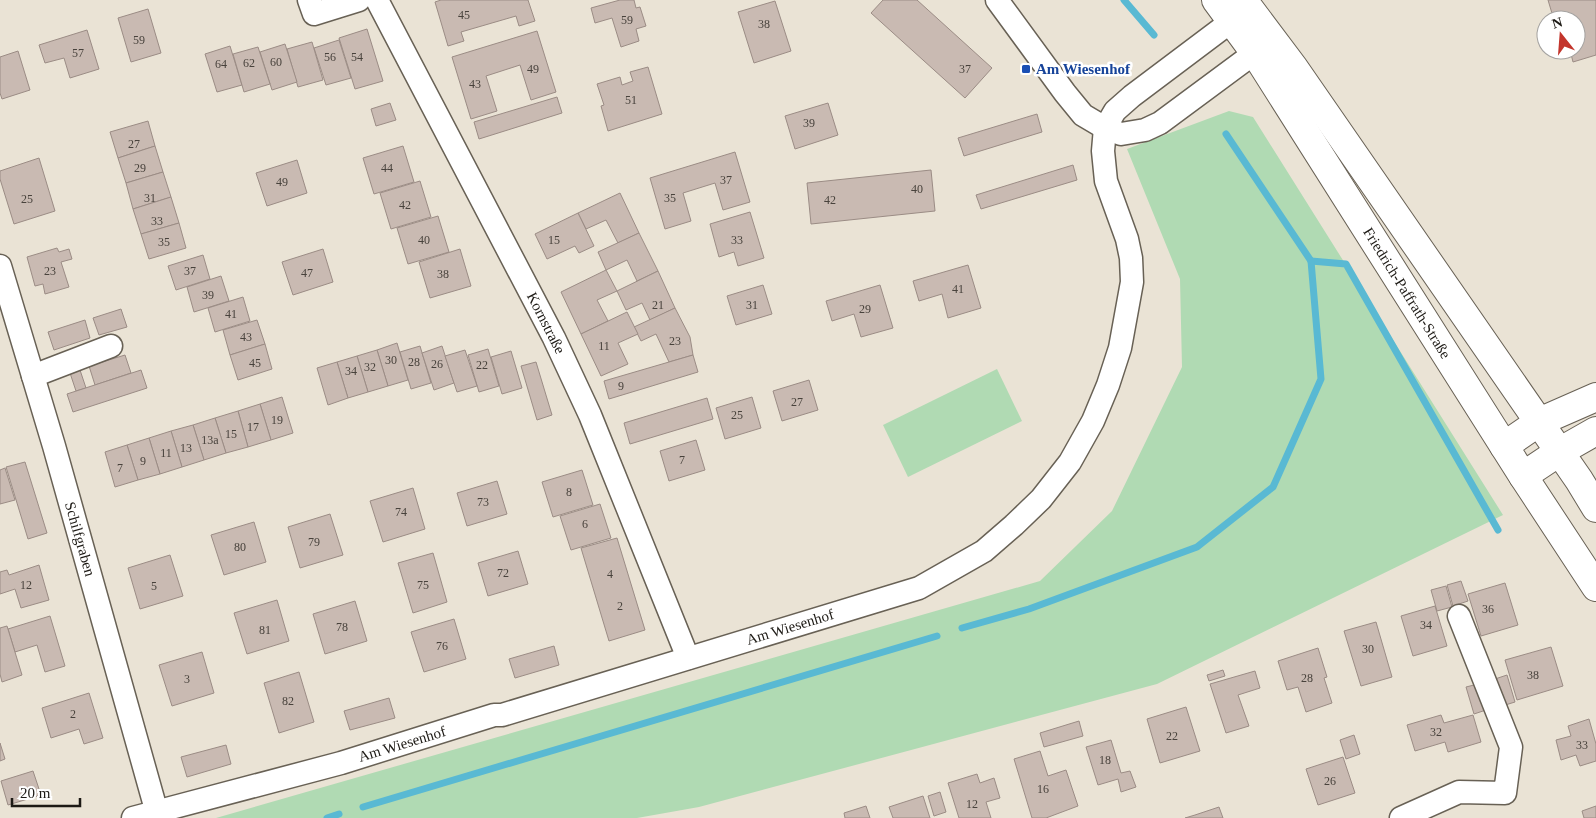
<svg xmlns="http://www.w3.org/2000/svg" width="1596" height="818" font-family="Georgia,serif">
  <rect width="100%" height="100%" fill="#eae3d5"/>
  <g fill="#b0dab3">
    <polygon points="1229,111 1253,117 1503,515 1157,684 699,807 637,818 216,818 1040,581 1112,511 1182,367 1180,279 1127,149"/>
    <polygon points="997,369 1022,421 908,477 883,425"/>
  </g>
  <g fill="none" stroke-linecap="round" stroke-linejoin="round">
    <g stroke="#59b9d3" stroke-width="7">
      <polyline points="1124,0 1154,35"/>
      <polyline points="1311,261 1346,264 1498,530"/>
      <polyline points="962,628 1029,609 1197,547 1273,487 1321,379 1311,261 1226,134"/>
      <polyline points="363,807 937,636"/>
      <polyline points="327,818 339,814"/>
    </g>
  </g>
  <g fill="#c9bab2" stroke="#9b8c85">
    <polygon points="441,0 528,0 535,21 519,26 516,16 461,32 464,41 448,46 435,2"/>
    <polygon points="620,0 634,0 636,8 640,7 646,26 636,29 639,41 621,47 612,18 595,23 591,8"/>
    <polygon points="883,0 917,0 992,68 965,98 871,13"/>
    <polygon points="1548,0 1596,0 1596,55 1573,62 1570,50 1576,50 1576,20 1554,20"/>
    <polygon points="775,1 791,51 754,63 738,12"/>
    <polygon points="148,9 161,53 131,62 118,18"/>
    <polygon points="367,29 383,81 355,89 339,38"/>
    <polygon points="87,30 99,69 70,78 64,58 45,63 39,45"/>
    <polygon points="537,31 556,92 531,100 520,65 486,76 497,111 471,119 452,57"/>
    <polygon points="339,40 351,78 326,85 314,48"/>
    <polygon points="312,42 323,80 298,87 287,49"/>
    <polygon points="285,44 297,82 272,90 260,52"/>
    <polygon points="230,46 242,85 217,92 205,54"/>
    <polygon points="258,47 270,84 244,92 233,54"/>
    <polygon points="18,51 30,90 2,99 0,93 0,57"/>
    <polygon points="648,67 662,114 608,131 601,106 604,105 597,84 620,77 622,85 633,81 630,72"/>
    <polygon points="557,97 562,113 479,139 474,122"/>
    <polygon points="390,103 396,120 376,126 371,109"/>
    <polygon points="828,103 838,135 795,149 785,116"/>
    <polygon points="1037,114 1042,132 964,156 958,138"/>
    <polygon points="148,121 155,146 118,158 110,132"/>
    <polygon points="155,146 163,172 126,183 118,158"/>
    <polygon points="403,146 414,182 374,194 363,158"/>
    <polygon points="735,152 750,202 723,210 715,183 683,193 691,221 665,229 650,178"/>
    <polygon points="39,158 55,211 14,224 0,179 0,171"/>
    <polygon points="297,160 307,193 267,206 256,173"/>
    <polygon points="1073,165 1077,180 981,209 976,195"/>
    <polygon points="931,170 935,211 811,224 807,183"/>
    <polygon points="163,172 171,197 133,209 126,183"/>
    <polygon points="420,181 431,217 391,229 380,193"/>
    <polygon points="620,193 639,233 618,243 606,220 586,229 578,213"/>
    <polygon points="171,197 179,223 141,234 133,209"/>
    <polygon points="750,212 764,258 738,266 734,252 719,257 710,224"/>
    <polygon points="578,213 594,246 579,253 575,246 547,259 535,234"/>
    <polygon points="438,216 449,252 408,264 397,228"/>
    <polygon points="179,223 186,248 149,259 141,234"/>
    <polygon points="639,233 658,271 637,281 627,260 606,270 598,252"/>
    <polygon points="57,248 59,252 69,249 72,259 61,262 69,287 45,294 43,284 35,286 27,257"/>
    <polygon points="323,249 333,282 293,295 282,262"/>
    <polygon points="460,249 471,286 430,298 419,262"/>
    <polygon points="203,255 210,279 176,290 168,266"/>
    <polygon points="968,265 981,308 948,318 942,294 919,301 913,281"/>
    <polygon points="606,270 617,291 597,300 608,321 581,334 561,292"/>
    <polygon points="658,271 675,308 650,320 642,303 626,310 617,291"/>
    <polygon points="221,276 229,301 194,312 187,287"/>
    <polygon points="763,285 772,314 736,325 727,296"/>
    <polygon points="880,285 893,328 861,337 854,314 832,321 826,301"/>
    <polygon points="243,297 250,321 215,332 208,308"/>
    <polygon points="675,308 690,337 693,355 669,362 656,334 641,341 634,327"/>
    <polygon points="121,309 127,327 99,335 93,318"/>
    <polygon points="627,312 638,334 618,343 628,364 601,376 581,334"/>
    <polygon points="85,320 90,338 54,350 48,332"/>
    <polygon points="257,320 265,344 230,355 223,330"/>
    <polygon points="397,343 408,380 388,386 377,350"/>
    <polygon points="265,344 272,369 238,380 230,355"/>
    <polygon points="420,346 431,383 411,389 400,352"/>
    <polygon points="442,346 454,383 434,390 422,353"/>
    <polygon points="488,349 499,386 479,392 468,355"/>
    <polygon points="377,350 388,386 368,392 357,356"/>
    <polygon points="465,350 477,386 457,392 445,356"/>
    <polygon points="511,351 522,388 502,394 491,357"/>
    <polygon points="125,355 131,373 95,385 89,366"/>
    <polygon points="693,355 698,372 609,399 604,381"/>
    <polygon points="357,356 368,392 348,398 337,362"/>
    <polygon points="337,362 348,398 328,405 317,368"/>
    <polygon points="536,362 552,415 537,420 521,366"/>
    <polygon points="80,370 86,388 76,391 70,373"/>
    <polygon points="141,370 147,388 73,412 67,394"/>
    <polygon points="809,380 818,410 782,421 773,391"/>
    <polygon points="282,397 293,433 271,440 260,404"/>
    <polygon points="752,397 761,428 725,439 716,408"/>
    <polygon points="707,398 713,419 630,444 624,423"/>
    <polygon points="260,404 271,440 248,447 238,411"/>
    <polygon points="238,411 248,447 226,453 215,418"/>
    <polygon points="215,418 226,453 204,460 193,425"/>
    <polygon points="193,425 204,460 182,467 171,431"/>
    <polygon points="171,431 182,467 160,474 149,438"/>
    <polygon points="149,438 160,474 138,480 127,445"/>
    <polygon points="696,440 705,470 669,481 660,451"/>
    <polygon points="127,445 138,480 115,487 105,452"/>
    <polygon points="25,462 47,533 28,539 6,467"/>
    <polygon points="5,468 15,500 0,504 0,470"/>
    <polygon points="582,470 593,505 553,517 542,482"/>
    <polygon points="497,481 507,514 467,526 457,493"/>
    <polygon points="413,488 425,529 383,542 370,501"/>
    <polygon points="600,504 611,538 571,550 560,516"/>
    <polygon points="330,514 343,555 300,568 288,527"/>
    <polygon points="254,522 266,562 224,575 211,535"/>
    <polygon points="617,538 645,630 609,641 581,548"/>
    <polygon points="518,551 528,584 488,596 478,563"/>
    <polygon points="433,553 447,602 413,613 398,563"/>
    <polygon points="170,555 183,596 140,609 128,568"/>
    <polygon points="39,565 49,600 21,608 15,589 0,594 0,572 7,570 9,575"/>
    <polygon points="1461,581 1468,601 1453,606 1447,585"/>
    <polygon points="1505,583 1518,625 1481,636 1468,594"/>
    <polygon points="1446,586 1452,607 1437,611 1431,590"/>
    <polygon points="277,600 289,641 247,654 234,613"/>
    <polygon points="355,601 367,641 325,654 313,614"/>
    <polygon points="1435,606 1447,646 1413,656 1401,616"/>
    <polygon points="50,616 65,666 45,672 37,645 15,652 8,629"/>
    <polygon points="454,619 466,659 424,672 411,632"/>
    <polygon points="1376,622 1392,677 1361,686 1344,631"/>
    <polygon points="7,626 22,675 2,682 0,674 0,628"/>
    <polygon points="554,646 559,665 515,678 509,659"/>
    <polygon points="1551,647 1563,686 1517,700 1505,660"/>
    <polygon points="1318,648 1327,677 1324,678 1332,703 1306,712 1298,687 1287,690 1278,661"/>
    <polygon points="202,652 214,693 172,706 159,665"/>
    <polygon points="1223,670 1225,676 1209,681 1207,675"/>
    <polygon points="1255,671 1260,688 1238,695 1249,726 1226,733 1210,684"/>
    <polygon points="299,672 314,722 279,733 264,683"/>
    <polygon points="1507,675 1515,702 1502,706 1495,679"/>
    <polygon points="1478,684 1486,710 1474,714 1466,687"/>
    <polygon points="89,693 103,738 84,744 79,729 51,738 42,708"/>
    <polygon points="389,698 395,718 350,730 344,711"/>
    <polygon points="1186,707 1200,751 1160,763 1147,719"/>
    <polygon points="1441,715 1444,723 1473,715 1481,742 1448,752 1445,742 1415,751 1407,725"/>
    <polygon points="1589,719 1596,744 1596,761 1580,766 1576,755 1561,760 1556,740 1571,736 1568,726"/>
    <polygon points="1079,721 1083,736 1044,747 1040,733"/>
    <polygon points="1354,735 1360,754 1346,759 1340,740"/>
    <polygon points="1111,740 1121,773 1130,771 1136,787 1121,792 1118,779 1098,785 1086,747"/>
    <polygon points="0,743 5,759 0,761"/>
    <polygon points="226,745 231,764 187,777 181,757"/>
    <polygon points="1040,751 1048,776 1066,770 1078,806 1046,818 1032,818 1014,759"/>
    <polygon points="1343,757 1355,793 1318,805 1306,769"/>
    <polygon points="33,771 41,795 8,805 1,781"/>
    <polygon points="977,774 980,783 994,778 1000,798 986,802 991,818 959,818 948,783"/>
    <polygon points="940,792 946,812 934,816 928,796"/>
    <polygon points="923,796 930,818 893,818 889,807"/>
    <polygon points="866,806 870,818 845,818 844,813"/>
    <polygon points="1596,806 1596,818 1584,818 1582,811"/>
    <polygon points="1219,807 1223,818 1185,818 1195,815"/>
  </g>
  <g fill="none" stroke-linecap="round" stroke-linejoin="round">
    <g stroke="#686155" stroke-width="25">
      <g id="minor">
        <polyline points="309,0 314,14 359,0"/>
        <polyline points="377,0 554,338 590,415 688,658"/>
        <polyline points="997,0 1065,93 1083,115 1105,128 1121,134 1145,130 1160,123 1268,43"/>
        <polyline points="0,266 54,446 157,813"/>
        <polyline points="33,376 111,346"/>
        <polyline points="133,818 341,763 494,715 502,715 919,588 984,551 1014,525 1041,499 1070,462 1093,421 1108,385 1120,348 1132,282 1131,258 1127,239 1106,181 1103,151 1105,128 1115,111 1132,96 1245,11"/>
        <polyline points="1401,818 1459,792 1505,793 1511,747 1459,616"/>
      </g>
    </g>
    <g stroke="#686155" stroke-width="30">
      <g id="major">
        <polyline points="1216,0 1255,53 1523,476 1596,587"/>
        <polyline points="1243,0 1294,68 1579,480 1596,508"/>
        <polyline points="1504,446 1539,422 1596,397"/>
        <polyline points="1523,476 1559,452 1596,431"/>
      </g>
    </g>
    <use href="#minor" stroke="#fff" stroke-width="22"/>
    <use href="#major" stroke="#fff" stroke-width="28"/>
  </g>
  <rect fill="#1a4fb4" stroke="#fff" stroke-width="2" x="1021" y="64" width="10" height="10" rx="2.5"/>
  <g text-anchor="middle" stroke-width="5" stroke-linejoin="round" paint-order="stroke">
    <g font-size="12" fill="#48423c">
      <text x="464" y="19">45</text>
      <text x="627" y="24">59</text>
      <text x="764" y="28">38</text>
      <text x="139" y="44">59</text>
      <text x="78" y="57">57</text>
      <text x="330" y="61">56</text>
      <text x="357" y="61">54</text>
      <text x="276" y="66">60</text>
      <text x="249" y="67">62</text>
      <text x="221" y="68">64</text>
      <text x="533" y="73">49</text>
      <text x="965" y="73">37</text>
      <text x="475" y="88">43</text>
      <text x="631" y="104">51</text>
      <text x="809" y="127">39</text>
      <text x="134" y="148">27</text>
      <text x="140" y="172">29</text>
      <text x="387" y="172">44</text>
      <text x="726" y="184">37</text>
      <text x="282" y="186">49</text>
      <text x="917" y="193">40</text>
      <text x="150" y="202">31</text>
      <text x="670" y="202">35</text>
      <text x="27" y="203">25</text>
      <text x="830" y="204">42</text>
      <text x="405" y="209">42</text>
      <text x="157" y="225">33</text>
      <text x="424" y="244">40</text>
      <text x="554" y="244">15</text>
      <text x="737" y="244">33</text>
      <text x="164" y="246">35</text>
      <text x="50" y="275">23</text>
      <text x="190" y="275">37</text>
      <text x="307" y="277">47</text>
      <text x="443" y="278">38</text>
      <text x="958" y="293">41</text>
      <text x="208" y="299">39</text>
      <text x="658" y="309">21</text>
      <text x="752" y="309">31</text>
      <text x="865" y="313">29</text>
      <text x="231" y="318">41</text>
      <text x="246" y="341">43</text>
      <text x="675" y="345">23</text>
      <text x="604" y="350">11</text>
      <text x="391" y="364">30</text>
      <text x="414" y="366">28</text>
      <text x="255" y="367">45</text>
      <text x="437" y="368">26</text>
      <text x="482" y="369">22</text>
      <text x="370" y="371">32</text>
      <text x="351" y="375">34</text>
      <text x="621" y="390">9</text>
      <text x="797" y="406">27</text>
      <text x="737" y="419">25</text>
      <text x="277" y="424">19</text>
      <text x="253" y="431">17</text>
      <text x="231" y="438">15</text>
      <text x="210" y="444">13a</text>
      <text x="186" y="452">13</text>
      <text x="166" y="457">11</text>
      <text x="682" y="464">7</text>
      <text x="143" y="465">9</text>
      <text x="120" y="472">7</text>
      <text x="569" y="496">8</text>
      <text x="483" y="506">73</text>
      <text x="401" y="516">74</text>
      <text x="585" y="528">6</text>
      <text x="314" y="546">79</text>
      <text x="240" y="551">80</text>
      <text x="503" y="577">72</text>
      <text x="610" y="578">4</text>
      <text x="26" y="589">12</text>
      <text x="423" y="589">75</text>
      <text x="154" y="590">5</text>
      <text x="620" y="610">2</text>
      <text x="1488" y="613">36</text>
      <text x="1426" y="629">34</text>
      <text x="342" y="631">78</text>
      <text x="265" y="634">81</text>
      <text x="442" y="650">76</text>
      <text x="1368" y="653">30</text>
      <text x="1533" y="679">38</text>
      <text x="1307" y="682">28</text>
      <text x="187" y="683">3</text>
      <text x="288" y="705">82</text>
      <text x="73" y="718">2</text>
      <text x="1436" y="736">32</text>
      <text x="1172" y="740">22</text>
      <text x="1582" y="749">33</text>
      <text x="1105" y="764">18</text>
      <text x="1330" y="785">26</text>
      <text x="1043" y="793">16</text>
      <text x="972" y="808">12</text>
    </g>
    <g font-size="15" font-weight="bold" fill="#164399" stroke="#fff" text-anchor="start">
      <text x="1036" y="74">Am Wiesenhof</text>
    </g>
    <g font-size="15" fill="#1d1a15" stroke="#fff">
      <text transform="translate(1407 293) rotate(58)" y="5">Friedrich-Paffrath-Straße</text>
      <text transform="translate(546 323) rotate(63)" y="5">Kornstraße</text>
      <text transform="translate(80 539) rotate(74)" y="5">Schilfgraben</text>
      <text transform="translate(790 627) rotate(-17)" y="5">Am Wiesenhof</text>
      <text transform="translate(402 744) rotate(-17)" y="5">Am Wiesenhof</text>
    </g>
  </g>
  <g transform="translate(1561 35) rotate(343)"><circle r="24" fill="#ffffff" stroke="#a5a3a1"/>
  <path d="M0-4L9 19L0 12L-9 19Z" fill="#c3352c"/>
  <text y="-8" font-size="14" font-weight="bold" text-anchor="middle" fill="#1d1a15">N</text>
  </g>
  <path d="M12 798v8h68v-8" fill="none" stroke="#1d1a15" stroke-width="2.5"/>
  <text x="20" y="798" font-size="15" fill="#1d1a15" stroke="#ffffff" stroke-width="4" paint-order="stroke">20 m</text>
</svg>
